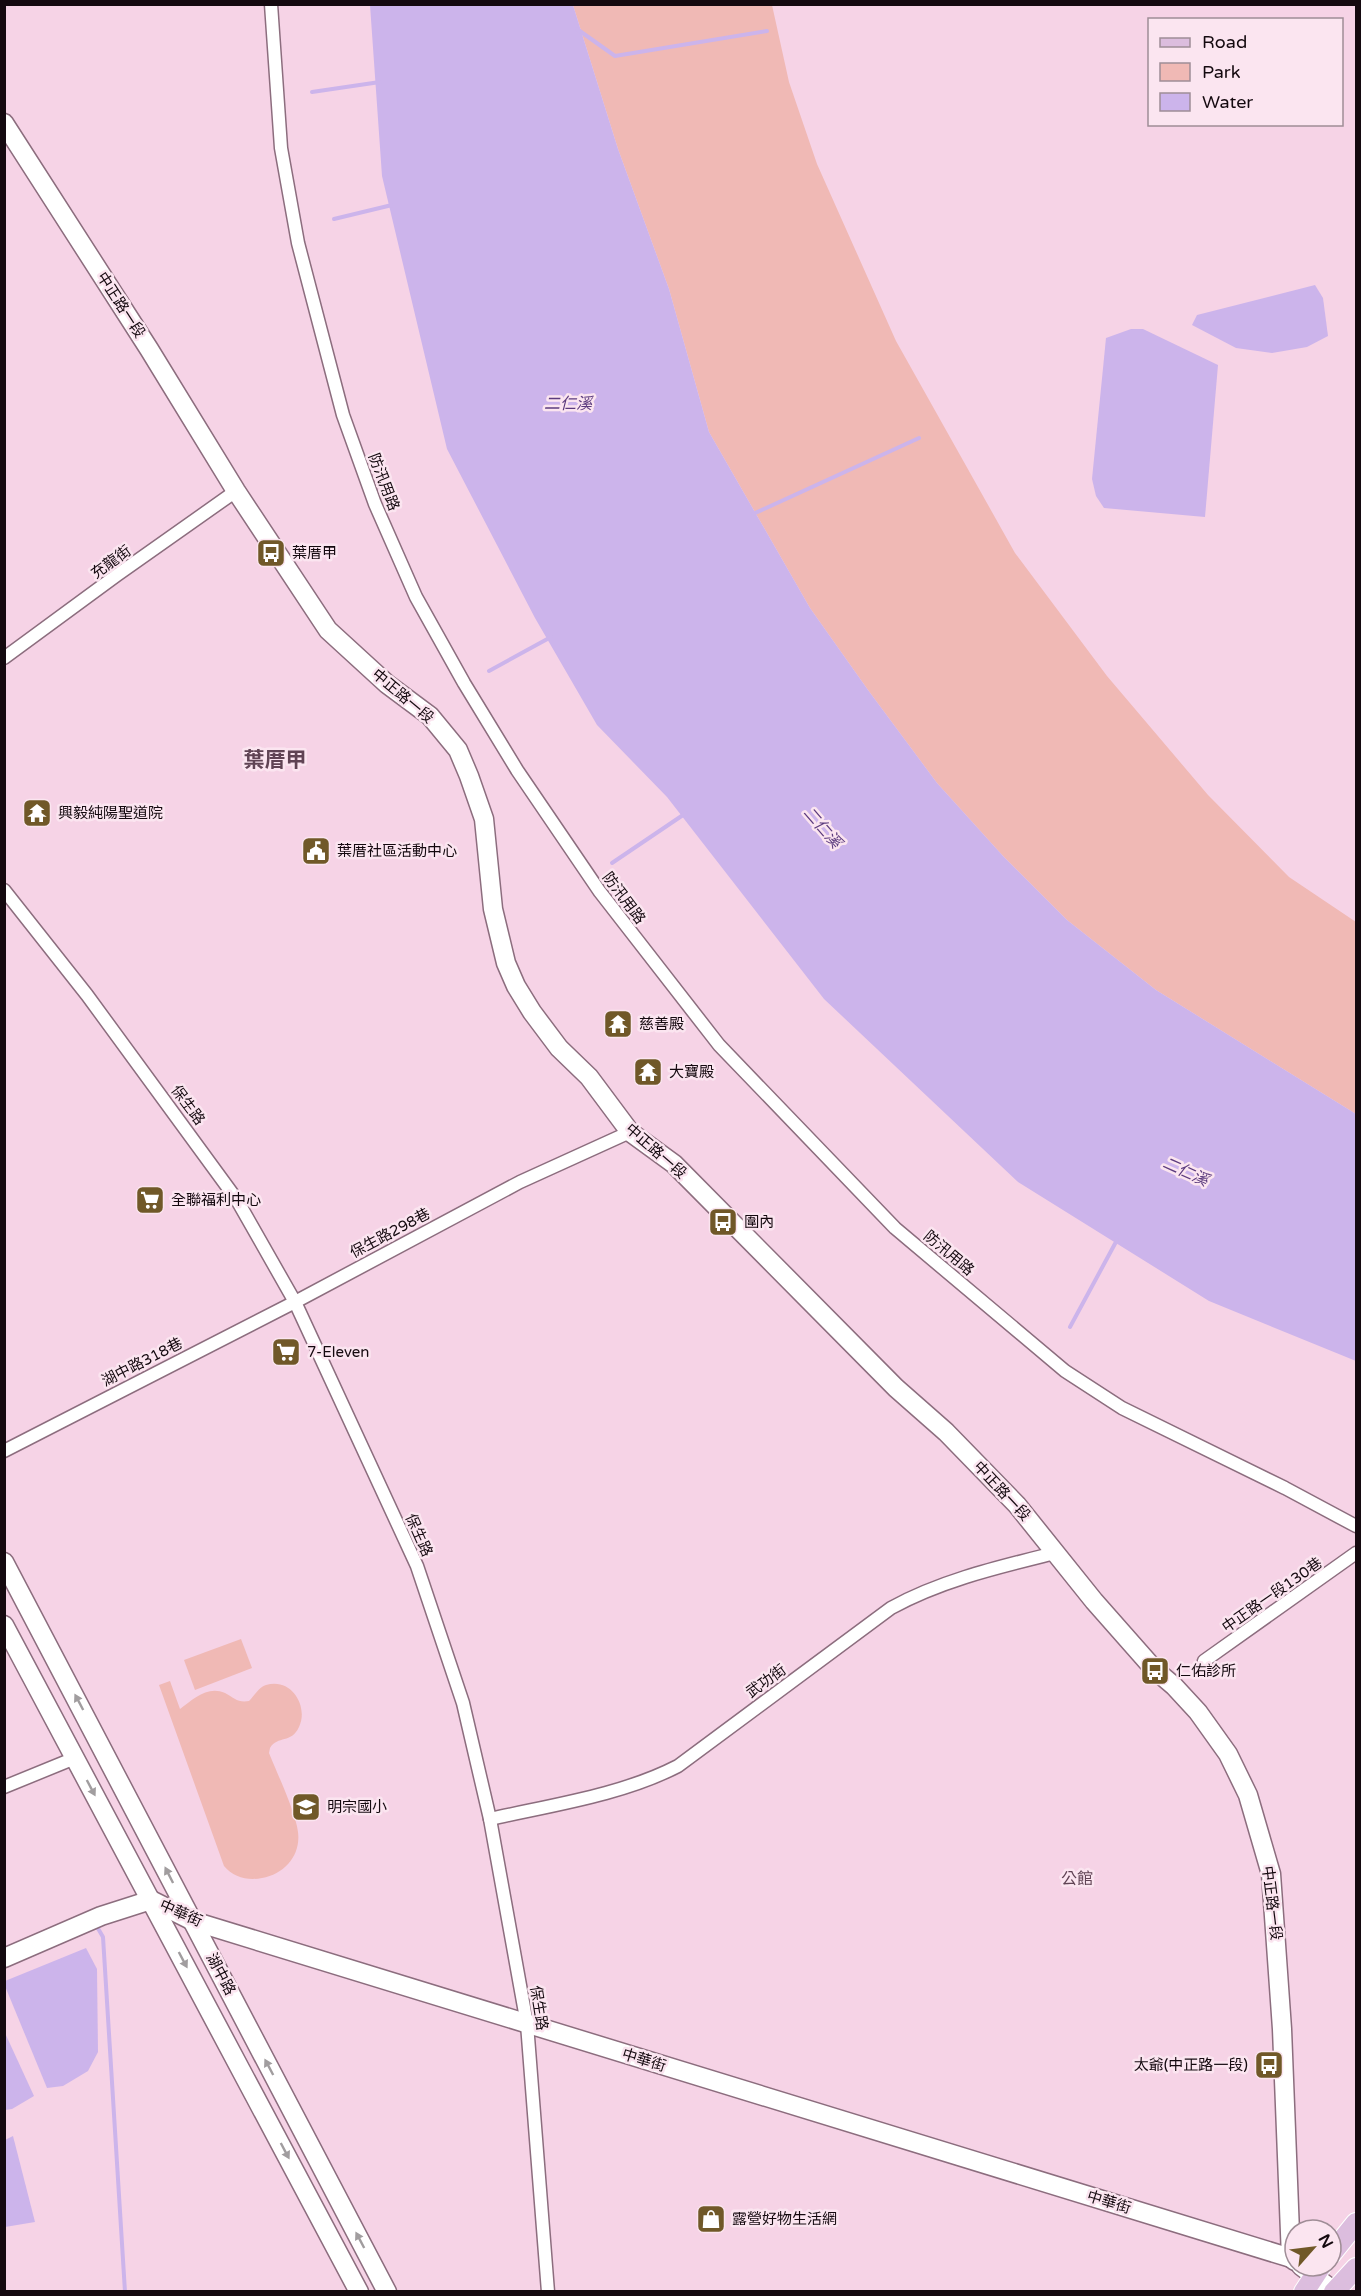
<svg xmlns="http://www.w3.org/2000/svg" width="1361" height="2296" font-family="'Varela Round','Noto Sans TC',sans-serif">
  <rect width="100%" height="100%" fill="#f6d3e6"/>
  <g fill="#f0b9b5">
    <polygon points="573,5 772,5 789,82 817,164 896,341 1015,553 1107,676 1208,795 1289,877 1356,922 1356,1114 1156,990 1067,920 1003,856 937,783 868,690 810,608 709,432 669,289 618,149"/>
    <polygon points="241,1639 252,1668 195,1690 184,1660"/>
    <path d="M170 1681 180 1709C193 1699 208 1685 225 1693 234 1698 238 1703 249 1701 255 1695 258 1688 266 1685 291 1677 309 1706 299 1727 291 1744 278 1735 270 1748L269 1753C277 1773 296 1813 298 1832 301 1855 285 1874 262 1878 248 1881 233 1877 224 1866L159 1685Z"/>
  </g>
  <g fill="#ccb4eb">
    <polygon points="370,5 573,5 618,149 669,289 709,432 810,608 868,690 937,783 1003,856 1067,920 1156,990 1356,1114 1356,1361 1209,1301 1018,1182 824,999 667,797 597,725 535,618 447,449 382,176"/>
    <polygon points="1315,285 1323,298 1328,336 1307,347 1272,353 1236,348 1192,325 1197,315"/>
    <polygon points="1131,329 1143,329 1218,365 1205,517 1104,508 1096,496 1092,479 1106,338"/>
    <polygon points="86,1948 97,1969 98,2052 88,2071 63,2086 47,2088 5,1986 5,1981"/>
    <polygon points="5,2033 34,2096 12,2109 5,2110"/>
    <polygon points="13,2136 35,2222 5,2227 5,2140"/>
  </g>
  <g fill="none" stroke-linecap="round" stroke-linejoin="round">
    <g stroke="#ccb4eb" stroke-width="4">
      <polyline points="577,29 615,56 767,31"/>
      <polyline points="312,92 380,82"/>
      <polyline points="334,219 392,205"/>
      <polyline points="753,514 919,438"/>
      <polyline points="489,671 551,637"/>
      <polyline points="612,863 686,813"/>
      <polyline points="1070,1327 1117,1240"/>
      <polyline points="96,1925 103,1937 125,2292"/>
    </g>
    <g stroke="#8c6d7e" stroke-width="15">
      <g id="street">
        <polyline points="271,4 281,148 298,243 343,415 375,504 416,597 464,683 517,770 600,892 719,1045 895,1228 1065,1371 1122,1408 1285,1488 1356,1526"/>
        <polyline points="4,658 117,575 236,491"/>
        <polyline points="4,890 87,995 237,1200 295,1302 417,1566 463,1703 490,1819 527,2024 548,2292"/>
        <polyline points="4,1451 295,1302 520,1182 630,1132"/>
        <polyline points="1204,1661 1356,1553"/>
        <polyline points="4,1787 75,1758"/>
        <path d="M490 1819C552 1805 622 1795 678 1766L891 1608C942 1580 999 1567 1055 1553"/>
      </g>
    </g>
    <g stroke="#8c6d7e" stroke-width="21">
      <g id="secondary">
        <polyline points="4,123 149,349 236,491 328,630 387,684 430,716 458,750 469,776 484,819 493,909 506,963 516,986 532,1012 559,1048 589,1077 630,1132 674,1164 896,1388 946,1432 1017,1505 1094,1601 1154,1669 1174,1686 1198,1712 1228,1754 1248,1795 1271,1874 1282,2029 1291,2258 1295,2261"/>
        <polyline points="4,1562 387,2292"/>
        <polyline points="4,1625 359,2292"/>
        <polyline points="4,1958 101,1916 151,1900 193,1921 1291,2258"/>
        <polyline points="1301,2266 1334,2291"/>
      </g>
    </g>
    <g stroke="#fff" stroke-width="22">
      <g id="primary">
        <polyline points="1331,2254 1356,2223"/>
        <polyline points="1304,2292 1321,2266"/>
        <polyline points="1334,2292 1356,2268"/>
      </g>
    </g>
    <use href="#street" stroke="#fff" stroke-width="12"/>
    <use href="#secondary" stroke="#fff" stroke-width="18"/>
    <use href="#primary" stroke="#dcbdde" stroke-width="20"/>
  </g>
  <defs><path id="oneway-solid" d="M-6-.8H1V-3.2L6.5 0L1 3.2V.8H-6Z" transform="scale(1.5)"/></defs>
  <g fill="#a19d9f">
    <use href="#oneway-solid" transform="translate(79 1702) rotate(-118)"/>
    <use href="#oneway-solid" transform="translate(91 1788) rotate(62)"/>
    <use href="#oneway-solid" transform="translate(169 1875) rotate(-117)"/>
    <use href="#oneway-solid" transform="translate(183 1960) rotate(62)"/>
    <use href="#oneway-solid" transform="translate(269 2067) rotate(-118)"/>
    <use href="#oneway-solid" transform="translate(285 2151) rotate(62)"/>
    <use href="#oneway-solid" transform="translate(360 2240) rotate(-118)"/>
  </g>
  <defs>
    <g id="bus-square" transform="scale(1.5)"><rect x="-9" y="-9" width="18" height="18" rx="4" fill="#705828" stroke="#fbe5f0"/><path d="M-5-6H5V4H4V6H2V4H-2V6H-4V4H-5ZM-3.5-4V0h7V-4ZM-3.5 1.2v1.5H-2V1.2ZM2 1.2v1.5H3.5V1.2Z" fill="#fff"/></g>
    <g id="temple-square" transform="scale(1.5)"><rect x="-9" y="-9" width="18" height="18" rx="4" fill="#705828" stroke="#fbe5f0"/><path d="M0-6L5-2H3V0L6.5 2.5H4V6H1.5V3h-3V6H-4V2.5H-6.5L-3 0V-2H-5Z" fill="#fff"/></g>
    <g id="civic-square" transform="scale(1.5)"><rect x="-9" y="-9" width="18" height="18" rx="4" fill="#705828" stroke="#fbe5f0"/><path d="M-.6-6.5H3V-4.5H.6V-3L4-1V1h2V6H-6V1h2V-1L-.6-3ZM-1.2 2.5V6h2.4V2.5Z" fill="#fff"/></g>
    <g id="supermarket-square" transform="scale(1.5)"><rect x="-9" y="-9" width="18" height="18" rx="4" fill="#705828" stroke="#fbe5f0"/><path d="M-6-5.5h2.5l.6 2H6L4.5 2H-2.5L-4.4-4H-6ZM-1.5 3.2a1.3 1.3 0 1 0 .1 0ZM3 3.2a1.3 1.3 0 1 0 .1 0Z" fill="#fff"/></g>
    <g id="school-square" transform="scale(1.5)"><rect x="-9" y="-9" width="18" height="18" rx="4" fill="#705828" stroke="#fbe5f0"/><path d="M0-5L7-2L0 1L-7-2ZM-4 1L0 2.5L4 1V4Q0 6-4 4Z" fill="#fff"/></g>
    <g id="shop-square" transform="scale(1.5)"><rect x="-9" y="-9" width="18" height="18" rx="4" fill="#705828" stroke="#fbe5f0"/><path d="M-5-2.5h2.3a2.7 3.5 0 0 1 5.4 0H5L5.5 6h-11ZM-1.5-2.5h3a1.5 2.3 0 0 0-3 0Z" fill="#fff"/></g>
  </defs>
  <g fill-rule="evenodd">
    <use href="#bus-square" x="271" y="553"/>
    <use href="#temple-square" x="37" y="813"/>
    <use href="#civic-square" x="316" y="851"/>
    <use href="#temple-square" x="618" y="1024"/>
    <use href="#temple-square" x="648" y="1072"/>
    <use href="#supermarket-square" x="150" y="1200"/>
    <use href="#bus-square" x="723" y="1222"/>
    <use href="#supermarket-square" x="286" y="1352"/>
    <use href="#bus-square" x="1155" y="1671"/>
    <use href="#school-square" x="306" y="1807"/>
    <use href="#bus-square" x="1269" y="2065"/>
    <use href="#shop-square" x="711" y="2219"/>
  </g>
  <g text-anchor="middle" stroke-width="5" stroke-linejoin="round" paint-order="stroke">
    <g font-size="15" fill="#14090f" stroke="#fbe5f0">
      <text transform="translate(121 305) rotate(57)" y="5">中正路一段</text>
      <text transform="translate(384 482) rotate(69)" y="5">防汛用路</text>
      <text transform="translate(111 562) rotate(-36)" y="5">充龍街</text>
      <text transform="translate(403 696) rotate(40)" y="5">中正路一段</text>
      <text transform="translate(624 898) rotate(53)" y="5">防汛用路</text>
      <text transform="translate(188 1105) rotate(53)" y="5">保生路</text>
      <text transform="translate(656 1151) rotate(41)" y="5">中正路一段</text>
      <text transform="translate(390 1233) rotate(-28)" y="5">保生路298巷</text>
      <text transform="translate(949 1253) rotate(40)" y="5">防汛用路</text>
      <text transform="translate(142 1362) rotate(-27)" y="5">湖中路318巷</text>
      <text transform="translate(1002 1491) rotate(47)" y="5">中正路一段</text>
      <text transform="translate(419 1535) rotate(66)" y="5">保生路</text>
      <text transform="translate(1272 1595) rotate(-35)" y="5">中正路一段130巷</text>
      <text transform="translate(766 1681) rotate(-36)" y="5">武功街</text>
      <text transform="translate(1272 1903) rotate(83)" y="5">中正路一段</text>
      <text transform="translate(181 1913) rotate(24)" y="5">中華街</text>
      <text transform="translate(221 1974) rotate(62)" y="5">湖中路</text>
      <text transform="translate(539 2008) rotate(81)" y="5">保生路</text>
      <text transform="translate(644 2060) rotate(17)" y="5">中華街</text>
      <text transform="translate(1109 2202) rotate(17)" y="5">中華街</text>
    </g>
    <g font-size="15" fill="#14090f" stroke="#fbe5f0" text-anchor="start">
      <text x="292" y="558">葉厝甲</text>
      <text x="58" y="818">興毅純陽聖道院</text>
      <text x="337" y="856">葉厝社區活動中心</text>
      <text x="639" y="1029">慈善殿</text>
      <text x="669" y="1077">大寶殿</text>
      <text x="171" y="1205">全聯福利中心</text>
      <text x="744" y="1227">圍內</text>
      <text x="307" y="1357">7-Eleven</text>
      <text x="1176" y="1676">仁佑診所</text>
      <text x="327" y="1812">明宗國小</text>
      <text x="1248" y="2070" text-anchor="end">太爺(中正路一段)</text>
      <text x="732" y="2224">露營好物生活網</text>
    </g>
    <g font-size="16" font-style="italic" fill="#5c3b7e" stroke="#fbe5f0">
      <text x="568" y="409">二仁溪</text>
      <text transform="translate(823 827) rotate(49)" y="6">二仁溪</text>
      <text transform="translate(1186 1171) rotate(24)" y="6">二仁溪</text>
    </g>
    <g font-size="16" fill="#604354" stroke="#fbe5f0">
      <text x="1077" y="1884">公館</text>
    </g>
    <g font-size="21" font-weight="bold" fill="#604354" stroke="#fbe5f0">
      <text x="275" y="767">葉厝甲</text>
    </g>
  </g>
  <rect width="1361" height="2296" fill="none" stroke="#14090f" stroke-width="12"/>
  <rect x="1148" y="18" width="195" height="108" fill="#fbe5f0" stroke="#9f8d96" stroke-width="1.5"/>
  <rect x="1160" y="38" width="30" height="9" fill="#dcbdde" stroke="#9f8d96" stroke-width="1.5"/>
  <text x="1202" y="48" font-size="18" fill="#14090f">Road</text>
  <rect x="1160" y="63" width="30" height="18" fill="#f0b9b5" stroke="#9f8d96" stroke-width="1.5"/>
  <text x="1202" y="78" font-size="18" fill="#14090f">Park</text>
  <rect x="1160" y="93" width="30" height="18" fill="#ccb4eb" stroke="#9f8d96" stroke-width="1.5"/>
  <text x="1202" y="108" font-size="18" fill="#14090f">Water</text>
  <g transform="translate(1313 2248) rotate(62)"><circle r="28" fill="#fbe5f0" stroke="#9f8d96" stroke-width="1.5"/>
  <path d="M0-4.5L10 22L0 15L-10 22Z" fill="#705828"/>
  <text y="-9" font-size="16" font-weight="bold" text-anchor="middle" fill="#14090f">N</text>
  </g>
</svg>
